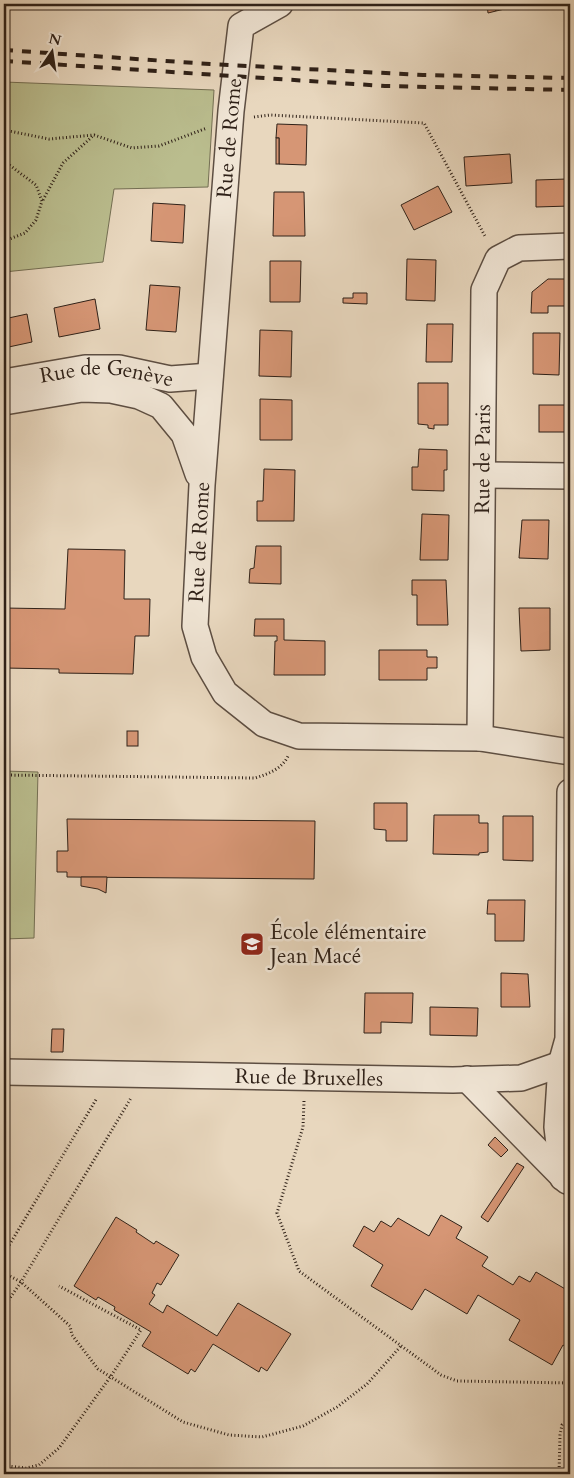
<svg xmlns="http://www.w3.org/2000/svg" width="574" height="1478" font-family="Cardo,serif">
  <rect width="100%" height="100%" fill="#e8d7be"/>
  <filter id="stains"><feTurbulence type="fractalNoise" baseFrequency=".004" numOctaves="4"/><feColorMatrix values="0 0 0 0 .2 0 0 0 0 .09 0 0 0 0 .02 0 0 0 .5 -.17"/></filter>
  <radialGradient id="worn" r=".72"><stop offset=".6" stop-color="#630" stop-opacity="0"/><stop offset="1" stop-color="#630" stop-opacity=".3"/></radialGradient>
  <g fill="#babd8e" stroke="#746f53">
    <polygon points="4,82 214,90 208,187 114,189 103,262 4,272"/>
    <polygon points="4,771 38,772 34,938 4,939"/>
  </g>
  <g fill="#d69675" stroke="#2f2118">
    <polygon points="487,4 494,4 496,11 488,13"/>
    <polygon points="494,4 509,4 509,8 496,11"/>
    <polygon points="277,124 307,125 306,165 279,164 279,138 276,138"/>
    <rect x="276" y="138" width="3" height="26"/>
    <polygon points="510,154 512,183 466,186 464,157"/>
    <polygon points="566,161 570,161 570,206 536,207 536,180 567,179"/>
    <polygon points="438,186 452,212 414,230 401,205"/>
    <polygon points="274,192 304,192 305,236 273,236"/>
    <polygon points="153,203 185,205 183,243 151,241"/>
    <polygon points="407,259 436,260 435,301 406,300"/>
    <polygon points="270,261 301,261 300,302 270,302"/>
    <polygon points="548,279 570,279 570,306 548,306 548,313 531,313 532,292"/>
    <polygon points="150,285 180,287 176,332 146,330"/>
    <polygon points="353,293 367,293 367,304 343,303 343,298 353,298"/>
    <polygon points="95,299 100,329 59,337 54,308"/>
    <polygon points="27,314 32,342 4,348 4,319"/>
    <polygon points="427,324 453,324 452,362 426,362"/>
    <polygon points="260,330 292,331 291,377 259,376"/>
    <polygon points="533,333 560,333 559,375 533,374"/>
    <polygon points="418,383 448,383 448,425 434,425 434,429 428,428 428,425 418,424"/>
    <polygon points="260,399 292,400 292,440 260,440"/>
    <rect x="539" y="405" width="31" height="27"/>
    <polygon points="419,449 447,450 447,470 444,470 444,491 412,490 412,467 418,467"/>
    <polygon points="264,469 295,470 294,521 257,521 257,501 263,501"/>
    <polygon points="422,514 449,515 448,560 420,560"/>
    <polygon points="522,520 549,520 548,559 519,558"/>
    <polygon points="256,546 281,546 281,584 249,583 250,569 254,568"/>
    <polygon points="68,549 125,550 124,599 150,599 149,636 135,636 133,674 59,673 59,669 4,668 4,608 65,609"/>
    <polygon points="412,580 446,580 448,625 417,625 417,595 412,595"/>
    <polygon points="519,608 550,608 550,650 521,651"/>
    <polygon points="255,619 284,619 284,640 325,641 325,675 274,675 275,641 277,641 277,636 254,636"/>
    <polygon points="379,650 427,650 427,657 437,657 437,668 427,668 427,680 379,680"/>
    <rect x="127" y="731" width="11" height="15"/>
    <polygon points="374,803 407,803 407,841 386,841 386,830 374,829"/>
    <polygon points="434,815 479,815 479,823 488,823 488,852 479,853 479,855 433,854"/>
    <polygon points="503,816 533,816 533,861 503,860"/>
    <polygon points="67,819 315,821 314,879 67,877 67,872 57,872 57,851 68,851"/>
    <polygon points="81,877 107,877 106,893 98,889 81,886"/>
    <polygon points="488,900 525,900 524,941 495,941 495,914 487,914"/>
    <polygon points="501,973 528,974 530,1007 501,1007"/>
    <polygon points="365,993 413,993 412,1023 381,1022 381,1033 364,1033"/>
    <polygon points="430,1007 478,1008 477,1036 430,1035"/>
    <polygon points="52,1029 64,1029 63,1052 51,1052"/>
    <polygon points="495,1137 508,1150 501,1157 488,1145"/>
    <polygon points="517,1163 524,1167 488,1222 481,1217"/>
    <polygon points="441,1215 462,1227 456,1238 488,1257 482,1266 513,1285 519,1276 530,1282 536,1272 567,1290 570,1285 570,1349 563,1345 552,1365 509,1340 520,1320 478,1295 467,1314 425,1289 412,1310 371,1286 383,1265 353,1246 364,1226 374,1232 381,1221 391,1227 398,1218 429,1236"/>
    <polygon points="116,1217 137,1230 136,1232 154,1244 156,1241 179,1255 161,1285 157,1283 152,1293 155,1295 149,1304 163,1313 167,1305 217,1336 238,1303 291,1334 267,1371 261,1367 259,1372 213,1344 195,1372 191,1369 188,1374 142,1346 151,1332 114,1310 115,1307 98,1297 96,1300 74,1286"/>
  </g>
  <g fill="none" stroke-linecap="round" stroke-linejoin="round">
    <g stroke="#5d4e42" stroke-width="28">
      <g id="minor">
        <polyline points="280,4 241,26 231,111 202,485 195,626 204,657 225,693 264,724 299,736 480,738 570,752"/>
        <path id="s1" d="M4 382 85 368H119L170 379 210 376"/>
        <polyline points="4,402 82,389 111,390 139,396 161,406 184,434 198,474"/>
        <polyline points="483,475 570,476"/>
        <path id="s2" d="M480 738 484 290 498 259 519 248 570 246"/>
        <path id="s3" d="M4 1072 453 1080 521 1078 561 1064"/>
        <polyline points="467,1079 567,1181"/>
        <polyline points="563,1178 557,1127 561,1064 568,1039 570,792"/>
      </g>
    </g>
    <g stroke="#2f2118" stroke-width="3" stroke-dasharray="1 2.5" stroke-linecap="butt">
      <polyline points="254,117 270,115 424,123 486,238"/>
      <polyline points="4,130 49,139 94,135 132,148 159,146 207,128"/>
      <polyline points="4,161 36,185 42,201 36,220 25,233 4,241"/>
      <polyline points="43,200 63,163 94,135"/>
      <path d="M4 775 255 778C268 774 282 769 288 756"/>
      <polyline points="304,1101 303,1127 277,1213 299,1271 441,1375 457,1381 570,1383"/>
      <polyline points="4,1254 97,1098"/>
      <polyline points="4,1273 21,1282 70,1326 72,1335 98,1369 183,1422 229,1435 262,1437 303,1426 337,1407 367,1384 401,1346"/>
      <polyline points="8,1466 26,1468 39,1465 59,1448 111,1376 141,1330 59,1286"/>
      <polyline points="8,1474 4,1307 21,1282 131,1098"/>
      <polyline points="559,1474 560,1435 562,1425 570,1419"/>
    </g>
    <use href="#minor" stroke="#f0e5d5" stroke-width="25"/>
    <g stroke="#2f2118" stroke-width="4" stroke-dasharray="9 9" stroke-linecap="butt">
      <polyline points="4,50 210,64 423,75 570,78"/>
      <polyline points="4,61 385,86 570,90"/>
    </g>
  </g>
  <defs>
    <g id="school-square" transform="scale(1.25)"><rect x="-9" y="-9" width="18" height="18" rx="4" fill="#8f2418" stroke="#f0e5d5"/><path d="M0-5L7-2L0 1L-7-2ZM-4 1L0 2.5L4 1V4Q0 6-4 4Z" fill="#fff"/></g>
  </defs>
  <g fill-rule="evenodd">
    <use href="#school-square" x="252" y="944"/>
  </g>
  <g text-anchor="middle" stroke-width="5" stroke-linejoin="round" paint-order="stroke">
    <g font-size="21" fill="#2f2118" stroke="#f0e5d5">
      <text transform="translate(229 138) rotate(-85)" y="7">Rue de Rome</text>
      <text dy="7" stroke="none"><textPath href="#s1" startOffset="104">Rue de Genève</textPath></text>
      <text dy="7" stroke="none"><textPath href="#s2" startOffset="279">Rue de Paris</textPath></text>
      <text transform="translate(199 542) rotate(-87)" y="7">Rue de Rome</text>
      <text dy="7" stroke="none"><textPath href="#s3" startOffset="305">Rue de Bruxelles</textPath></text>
    </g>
    <g font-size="21" fill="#2f2118" stroke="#f0e5d5" text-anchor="start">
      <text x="270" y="939">École élémentaire<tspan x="270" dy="24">Jean Macé</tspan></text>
    </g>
  </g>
  <rect width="574" height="1478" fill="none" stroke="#e8d7be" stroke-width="20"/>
  <rect x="5" y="5" width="564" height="1468" fill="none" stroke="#2f2118" stroke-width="2.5"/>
  <rect x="10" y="10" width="554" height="1458" fill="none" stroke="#2f2118"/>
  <g transform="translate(52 52) rotate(13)" stroke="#f0e5d5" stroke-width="4" paint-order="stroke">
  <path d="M0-4L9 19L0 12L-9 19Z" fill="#2f2118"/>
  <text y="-8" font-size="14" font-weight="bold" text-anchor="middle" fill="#2f2118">N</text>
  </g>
  <rect width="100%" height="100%" filter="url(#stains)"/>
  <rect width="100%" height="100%" fill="url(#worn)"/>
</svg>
